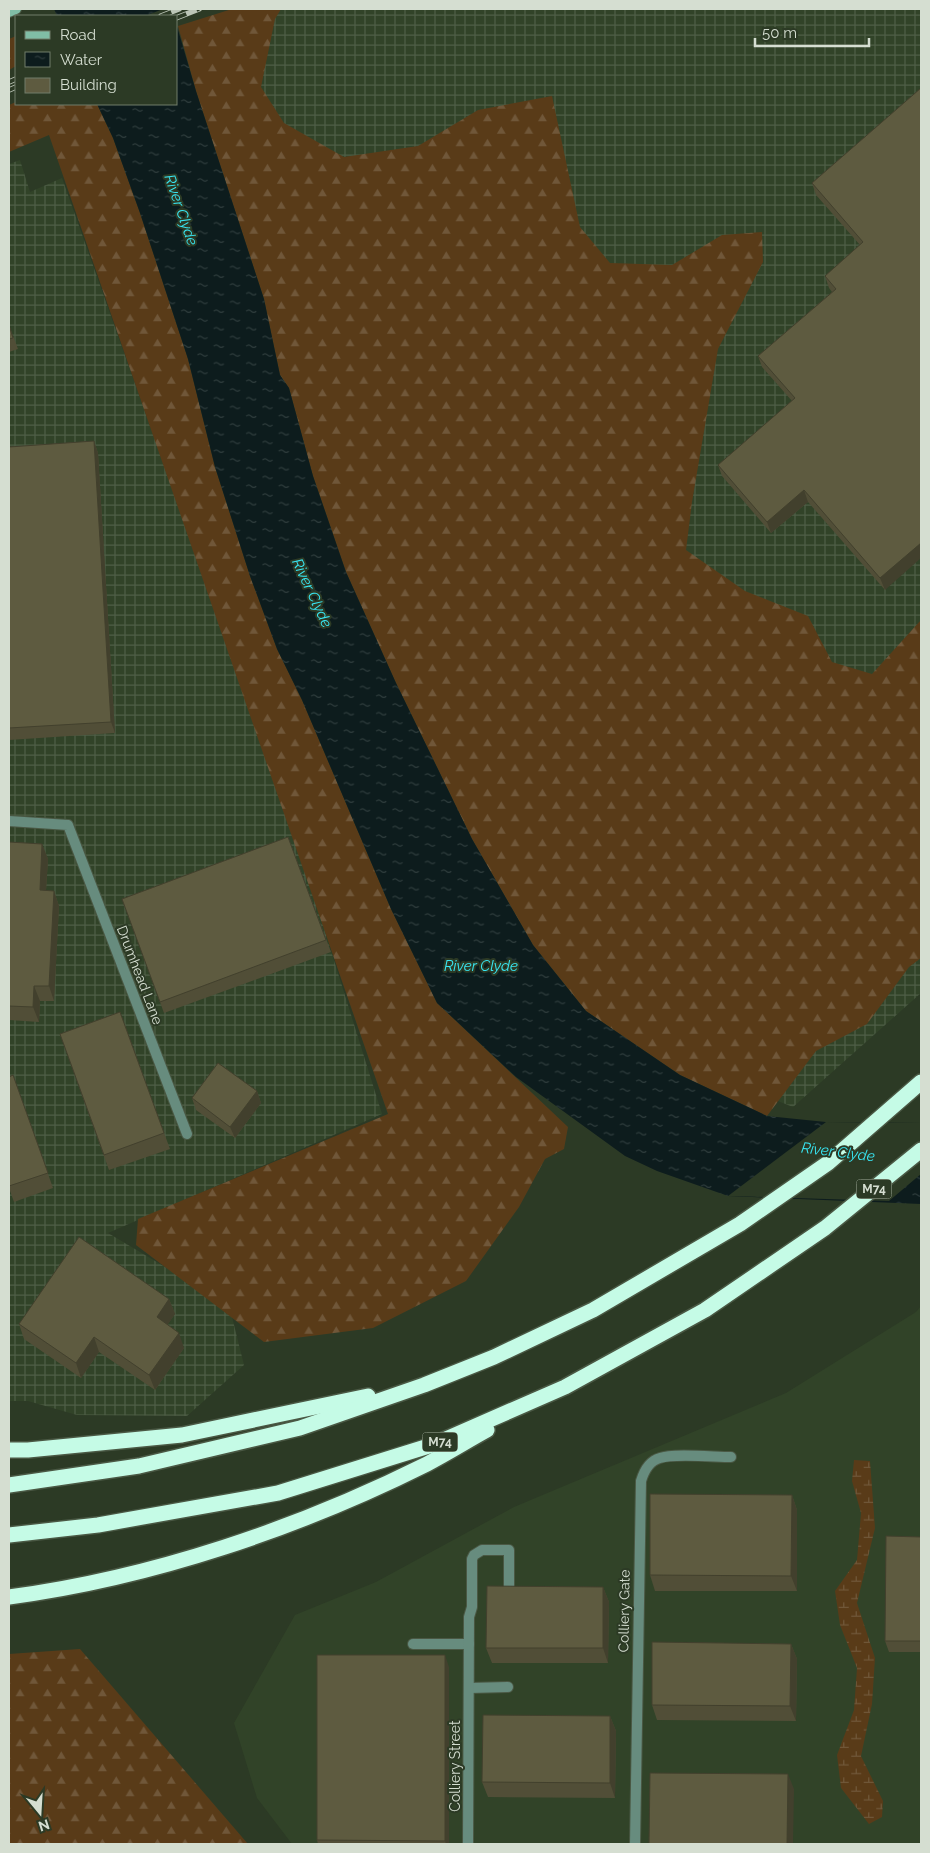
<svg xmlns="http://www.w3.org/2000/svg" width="930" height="1853" font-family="Raleway,sans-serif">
  <defs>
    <pattern id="industrial-grid" width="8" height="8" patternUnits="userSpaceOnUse" patternTransform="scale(1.25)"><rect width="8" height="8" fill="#314328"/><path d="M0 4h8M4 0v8" fill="none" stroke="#4e5e46"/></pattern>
    <pattern id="forest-firs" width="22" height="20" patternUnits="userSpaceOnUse" patternTransform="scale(1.25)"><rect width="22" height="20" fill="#593b18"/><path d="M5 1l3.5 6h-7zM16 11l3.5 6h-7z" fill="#705739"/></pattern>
    <pattern id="wetland-marsh" width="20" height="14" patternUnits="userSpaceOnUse" patternTransform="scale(1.25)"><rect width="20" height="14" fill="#593b18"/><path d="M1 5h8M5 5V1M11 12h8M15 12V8" fill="none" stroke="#705739"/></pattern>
    <pattern id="water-ripples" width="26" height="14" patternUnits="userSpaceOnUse" patternTransform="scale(1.25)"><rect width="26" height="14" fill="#0d1c1d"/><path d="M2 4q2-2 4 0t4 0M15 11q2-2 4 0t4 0" fill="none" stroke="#2f3d3d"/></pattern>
  </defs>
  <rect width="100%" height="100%" fill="#2c3a25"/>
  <polygon fill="#314328" points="921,1306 921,1844 292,1844 257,1798 234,1723 295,1615 376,1582 514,1507 786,1393 916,1312"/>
  <g fill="url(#industrial-grid)">
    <polygon points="236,9 921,9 921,993 793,1107 687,1065 488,834"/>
    <polygon points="20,160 30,192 62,178 292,826 382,1114 108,1233 229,1305 244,1365 187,1416 77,1415 28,1401 9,1401 9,164"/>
  </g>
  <g fill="url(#forest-firs)">
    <polygon points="232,9 281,9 275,19 261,87 284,123 344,157 418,146 478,110 552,96 580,227 610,263 672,265 722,235 762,232 763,262 718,349 692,502 686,550 745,591 808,616 832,662 872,674 921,620 921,958 909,967 867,1024 816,1051 767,1116 680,1075 586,1011 533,945 472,839 396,683 346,572 313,476 289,388 280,375 264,299 196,91 178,26"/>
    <polygon points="16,36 16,66 9,70 9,39"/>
    <polygon points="16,102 16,104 97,104 113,138 140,213 188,359 215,467 250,576 277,649 302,700 391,909 437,1003 568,1127 564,1149 545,1159 519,1207 466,1281 373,1328 264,1342 136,1245 138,1219 388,1114 49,135 9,152 9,105"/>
    <polygon points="80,1649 248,1844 9,1844 9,1654"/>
  </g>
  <polygon fill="url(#wetland-marsh)" points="854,1460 870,1461 875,1528 857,1603 875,1658 872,1704 861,1756 883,1801 882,1817 869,1824 841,1788 837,1755 854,1710 857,1668 840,1625 835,1591 857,1560 861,1513 852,1481"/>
  <g fill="url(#water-ripples)">
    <polygon points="54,9 167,9 172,16 57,16"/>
    <polygon points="176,23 196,91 264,299 280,375 289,388 313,476 346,572 396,683 472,839 533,945 586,1011 680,1075 767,1116 826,1122 921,1123 921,1204 728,1196 657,1171 625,1156 516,1077 437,1003 391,909 302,700 277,649 250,576 215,467 188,359 140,213 113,138 97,104 176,104"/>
  </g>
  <g fill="#2c3a25">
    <polygon points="163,9 170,9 174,16 145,16"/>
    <polygon points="826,1122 921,1123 921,1174 889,1201 728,1196"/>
  </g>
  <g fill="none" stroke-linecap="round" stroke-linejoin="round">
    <g stroke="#4a5844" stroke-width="12">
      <g id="street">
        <polyline points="9,821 68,825 187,1134"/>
        <polyline points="413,1644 469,1644"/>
        <polyline points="469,1688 508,1687"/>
        <polyline points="468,1844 469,1617 472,1607 472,1559 474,1555 482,1550 509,1550 509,1594"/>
        <path d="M635 1844 641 1481C644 1471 649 1461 660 1458 673 1453 715 1457 731 1457"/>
      </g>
    </g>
    <g stroke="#4a5844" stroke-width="12">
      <polyline id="secondary" points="9,12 16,9"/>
    </g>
    <g stroke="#4a5844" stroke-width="18">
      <g id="highway">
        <polyline points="9,1450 28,1450 182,1435 368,1396"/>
        <polyline points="9,1485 139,1466 300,1428 424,1385 494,1357 593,1310 740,1224 828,1163 921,1082"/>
        <polyline points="9,1535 98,1525 278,1493 432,1445 565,1387 705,1310 825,1228 921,1150"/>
        <path d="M9 1597C152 1578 299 1528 427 1464 448 1453 467 1441 487 1430"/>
      </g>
    </g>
    <use href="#street" stroke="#678c7e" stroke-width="10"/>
    <use href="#secondary" stroke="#80bda6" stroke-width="10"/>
    <use href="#highway" stroke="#c5fbe6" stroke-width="15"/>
    <g stroke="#bcc5b7" stroke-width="5.5">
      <g id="rail">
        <polyline points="161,16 179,9"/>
        <polyline points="176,18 199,9"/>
        <polyline points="9,82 16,79"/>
        <polyline points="9,90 16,87"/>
      </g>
    </g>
    <use href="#rail" stroke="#2c3a25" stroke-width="4" stroke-dasharray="11" stroke-linecap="butt"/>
  </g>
  <g fill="#514e37">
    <polygon points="921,88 885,590 808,502 771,533 722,476 718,465 792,401 762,367 758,356 832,292 829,288 825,276 860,245 816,195 812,183"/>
    <polygon points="9,325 18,349 9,352"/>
    <polygon points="94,441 98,453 115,733 9,740 9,447"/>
    <polygon points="288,837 331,952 164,1013 122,899"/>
    <polygon points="9,842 42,844 48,859 46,891 54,891 59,906 54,1001 40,1001 39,1022 9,1020"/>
    <polygon points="120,1012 170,1149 109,1170 60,1034"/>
    <polygon points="13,1075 53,1188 14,1202 9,1188 9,1077"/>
    <polygon points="257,1091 261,1103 235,1138 196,1110 192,1098"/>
    <polygon points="169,1299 175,1314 167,1325 184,1348 155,1390 99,1352 81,1378 24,1339 19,1324"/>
    <polygon points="792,1495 797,1510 797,1591 655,1591 650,1575"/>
    <polygon points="921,1537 921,1652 889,1652 885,1641"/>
    <polygon points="603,1587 609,1602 608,1663 492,1663 486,1648"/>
    <polygon points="791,1644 797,1659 796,1721 657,1720 652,1705"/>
    <polygon points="449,1667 449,1844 318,1844 317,1840"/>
    <polygon points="610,1716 616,1731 615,1798 488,1797 482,1782"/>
  </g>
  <g fill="#42402d">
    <polygon points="94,441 98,453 115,733 111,722"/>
    <polygon points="804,490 808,502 771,533 767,522"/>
    <polygon points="921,543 921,558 885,590 880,578"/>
    <polygon points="42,844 48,859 45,905 40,890"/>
    <polygon points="54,891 59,906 54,1001 49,986"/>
    <polygon points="34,986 40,1001 39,1022 33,1007"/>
    <polygon points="257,1091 261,1103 235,1138 230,1127"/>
    <polygon points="169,1299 175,1314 162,1333 157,1317"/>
    <polygon points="179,1333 184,1348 155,1390 149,1375"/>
    <polygon points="94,1337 99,1352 81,1378 76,1363"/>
    <polygon points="792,1495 797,1510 797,1591 791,1576"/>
    <polygon points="603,1587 609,1602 608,1663 603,1648"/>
    <polygon points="791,1644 797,1659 796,1721 790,1706"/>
    <polygon points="445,1655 449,1667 449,1844 446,1844 445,1841"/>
    <polygon points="610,1716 616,1731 615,1798 610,1783"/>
    <polygon points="788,1774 794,1789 793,1844 787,1844"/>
  </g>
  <g fill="#5e5b40" stroke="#42402d">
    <polygon points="921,88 921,543 880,578 804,490 767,522 718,465 795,398 758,356 836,289 825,276 863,242 812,183"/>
    <polygon points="9,325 13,338 9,339"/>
    <polygon points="94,441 111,722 9,728 9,447"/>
    <polygon points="288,837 326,940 160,1002 122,899"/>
    <polygon points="9,842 42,844 40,890 54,891 49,986 34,986 33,1007 9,1006"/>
    <polygon points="120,1012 164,1133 104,1155 60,1034"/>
    <polygon points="218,1063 257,1091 230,1127 192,1098"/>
    <polygon points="13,1075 48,1173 9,1186 9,1077"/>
    <polygon points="79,1237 169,1299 157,1317 179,1333 149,1375 94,1337 76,1363 19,1324"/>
    <polygon points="650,1494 792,1495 791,1576 650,1575"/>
    <polygon points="886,1536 921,1537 921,1641 885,1641"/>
    <polygon points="487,1586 603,1587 603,1648 486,1648"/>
    <polygon points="652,1642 791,1644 790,1706 652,1705"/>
    <polygon points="317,1655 445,1655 445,1841 317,1840"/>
    <polygon points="483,1715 610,1716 610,1783 482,1782"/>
    <polygon points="650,1773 788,1774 787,1844 649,1844"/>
  </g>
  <g text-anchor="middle" stroke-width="4" stroke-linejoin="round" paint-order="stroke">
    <g fill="#2c3a25" stroke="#a2ad9d" stroke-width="1">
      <rect x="856.5" y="1179.5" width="35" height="19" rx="4"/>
      <rect x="422.5" y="1432.5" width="35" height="19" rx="4"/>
    </g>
    <g font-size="12" font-weight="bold" fill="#d5ded1">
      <text x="874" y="1193">M74</text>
      <text x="440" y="1446">M74</text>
    </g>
    <g font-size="14" fill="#d5ded1" stroke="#2c3a25">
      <text transform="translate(140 975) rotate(69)" y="5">Drumhead Lane</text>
      <text transform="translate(624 1611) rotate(-89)" y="5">Colliery Gate</text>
      <text transform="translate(455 1766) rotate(-90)" y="5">Colliery Street</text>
    </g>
    <g font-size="15" font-style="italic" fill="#38e7f4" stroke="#2c3a25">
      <text transform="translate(181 210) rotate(71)" y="5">River Clyde</text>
      <text transform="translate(312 593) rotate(65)" y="5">River Clyde</text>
      <text x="481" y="971">River Clyde</text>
      <text transform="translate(838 1152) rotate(7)" y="5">River Clyde</text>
    </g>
  </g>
  <rect width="930" height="1853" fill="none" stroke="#d5ded1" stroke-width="20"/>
  <rect x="15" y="15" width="162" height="90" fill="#2c3a25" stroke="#707c6a"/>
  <rect x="25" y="31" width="25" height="8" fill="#80bda6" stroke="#707c6a"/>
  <text x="60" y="40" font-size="15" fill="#d5ded1">Road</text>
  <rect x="25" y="52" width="25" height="15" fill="url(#water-ripples)" stroke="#707c6a"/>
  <text x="60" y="65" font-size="15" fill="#d5ded1">Water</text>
  <rect x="25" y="78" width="25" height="15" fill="#5e5b40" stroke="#707c6a"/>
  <text x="60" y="90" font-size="15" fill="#d5ded1">Building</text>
  <g transform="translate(40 1813) rotate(162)" stroke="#2c3a25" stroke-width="4" paint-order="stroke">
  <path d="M0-4L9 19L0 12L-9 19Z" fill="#d5ded1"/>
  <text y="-8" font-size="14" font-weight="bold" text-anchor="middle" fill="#d5ded1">N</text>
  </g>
  <path d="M755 38v8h114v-8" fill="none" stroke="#d5ded1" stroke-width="2.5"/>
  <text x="762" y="38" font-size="15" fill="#d5ded1" stroke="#2c3a25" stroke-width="4" paint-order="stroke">50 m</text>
</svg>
